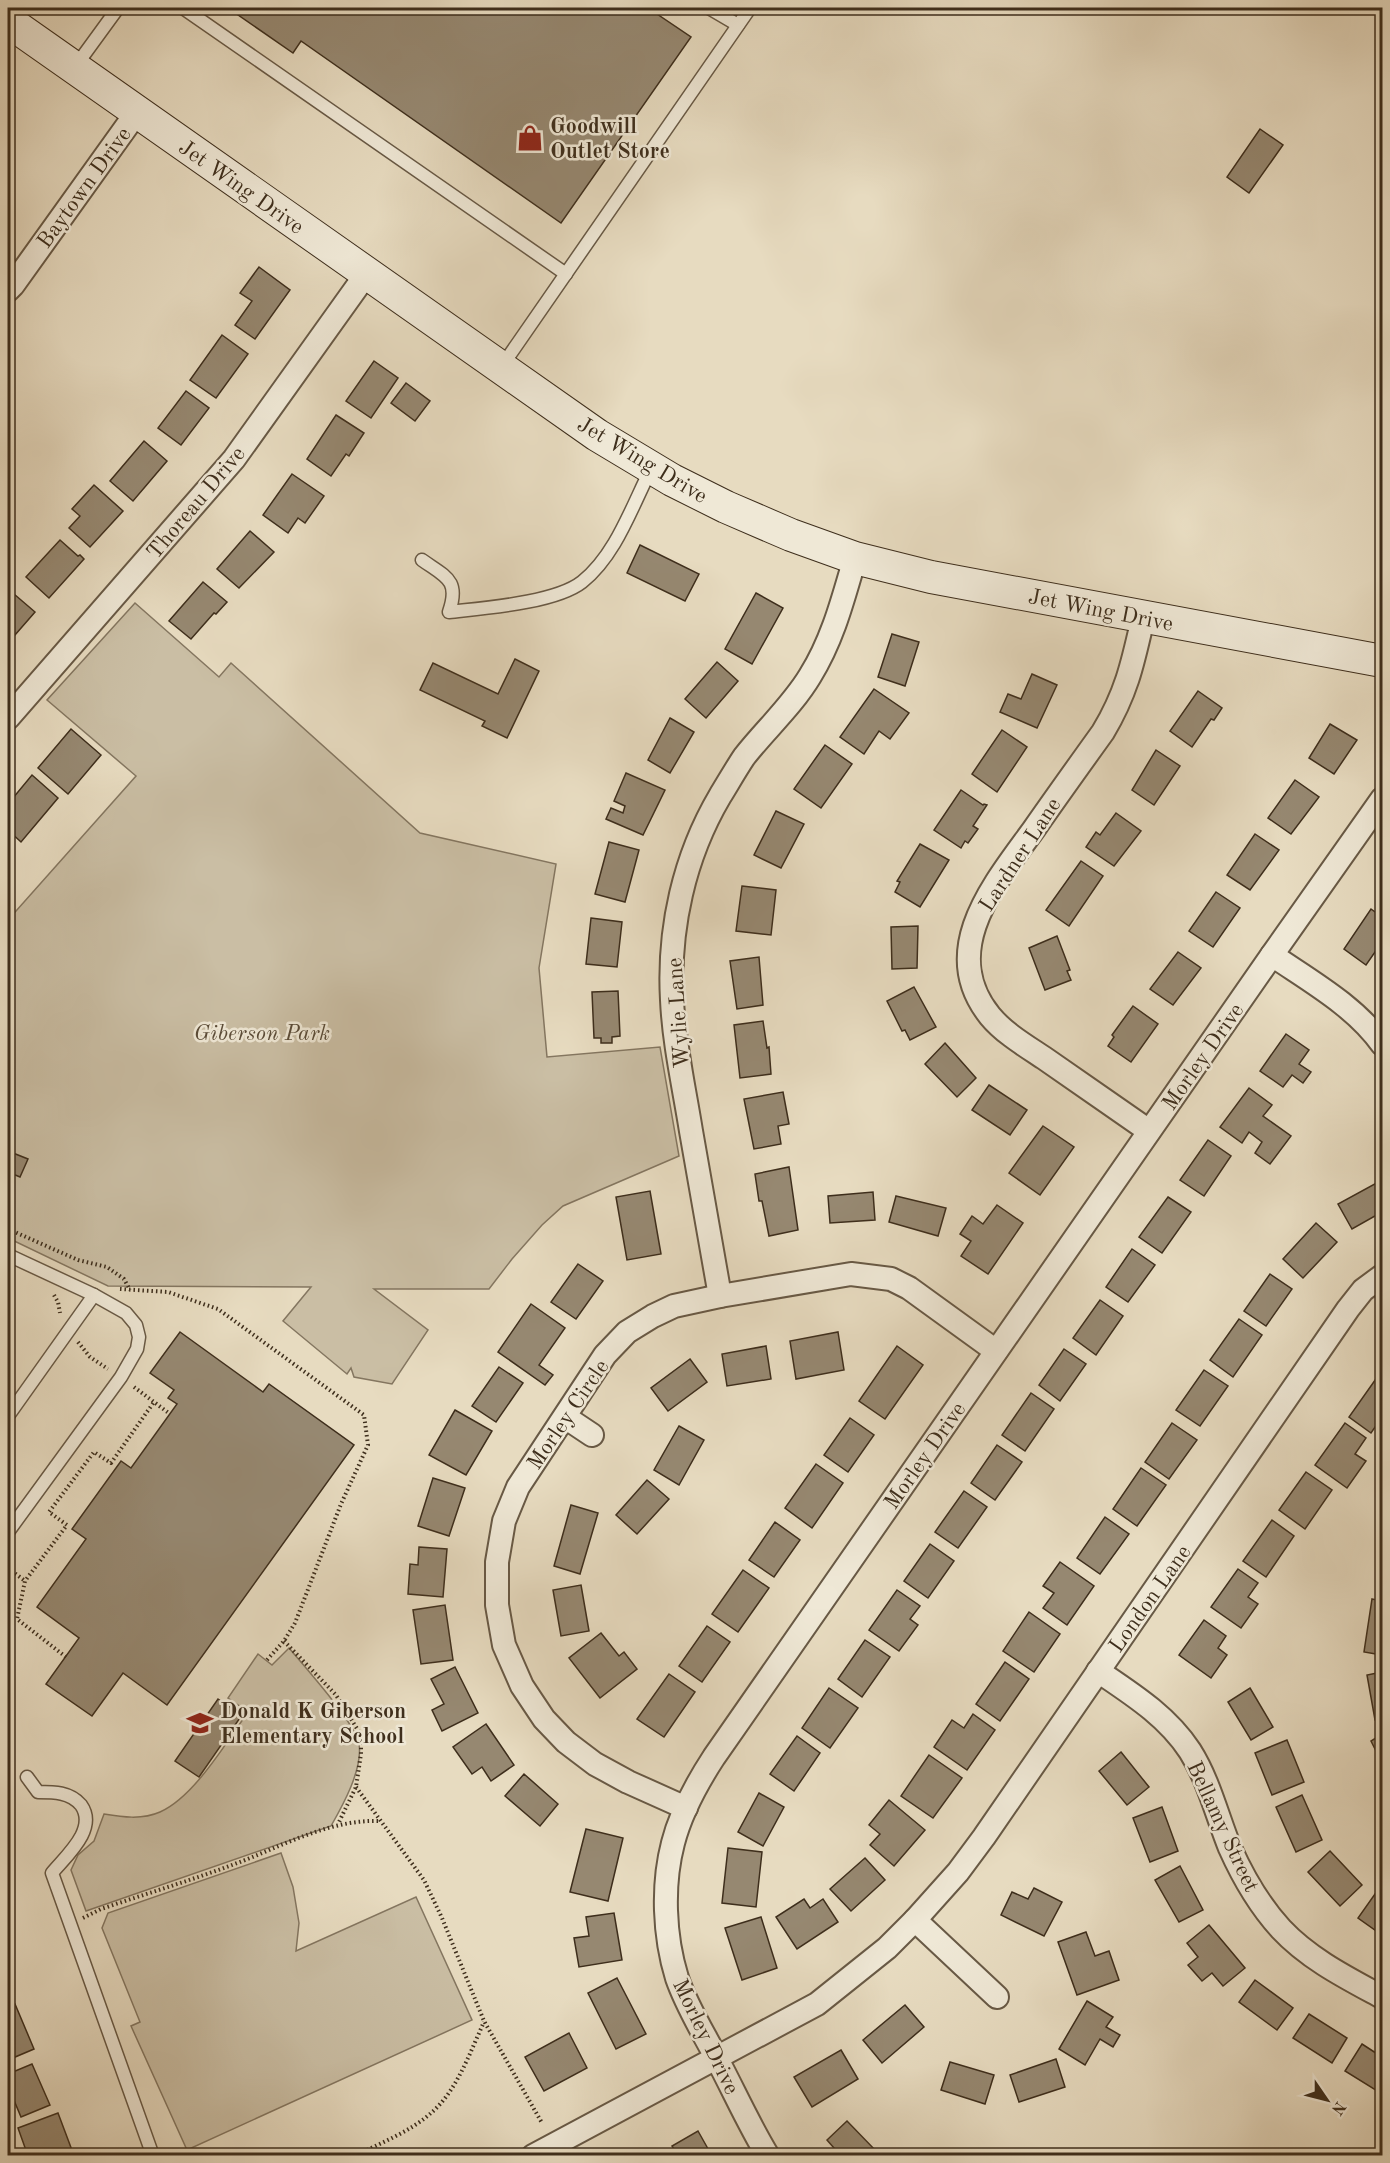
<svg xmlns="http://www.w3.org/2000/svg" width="1390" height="2163" font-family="'Old Standard TT',serif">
  <rect width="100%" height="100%" fill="#e7dbc0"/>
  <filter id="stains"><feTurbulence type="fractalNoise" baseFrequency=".00333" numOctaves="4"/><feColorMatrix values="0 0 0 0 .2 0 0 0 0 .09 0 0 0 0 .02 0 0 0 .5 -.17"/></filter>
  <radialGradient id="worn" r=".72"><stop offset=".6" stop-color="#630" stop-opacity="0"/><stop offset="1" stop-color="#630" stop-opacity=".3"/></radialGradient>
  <g fill="#cabea4" stroke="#847660" stroke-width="1.5">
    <polygon points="135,603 219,677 231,663 420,833 556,864 539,968 547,1057 660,1047 679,1156 563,1206 542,1225 512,1259 489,1289 374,1289 428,1330 392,1384 354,1377 351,1368 347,1374 283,1321 311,1287 108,1286 8,1238 8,920 136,776 47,700"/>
    <path d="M289 1648C304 1666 356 1724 359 1744 363 1769 343 1805 331 1826L86 1911 71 1870 78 1855 94 1841 104 1814C122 1817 142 1820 160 1812 194 1797 226 1743 248 1712L228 1698 258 1654 272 1665Z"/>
    <polygon points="281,1853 293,1887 299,1923 296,1951 416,1897 472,2020 187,2150 131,2026 140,2022 102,1928 108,1913"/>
  </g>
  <g fill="#968871" stroke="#3e2e1c" stroke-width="1.5">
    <polygon points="228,8 648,8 691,37 561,223 301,41 293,53"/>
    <polygon points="1260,129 1283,145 1249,193 1227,177"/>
    <polygon points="259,267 290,290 255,339 235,325 252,301 240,293"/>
    <polygon points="222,335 248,354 216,398 190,380"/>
    <polygon points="374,361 398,378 371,418 346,401"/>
    <polygon points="406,383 430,401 415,421 391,403"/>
    <polygon points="186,391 209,408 181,445 158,428"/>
    <polygon points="336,415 364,433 349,456 346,454 331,476 307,459"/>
    <polygon points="144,441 167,461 133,501 110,481"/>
    <polygon points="292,474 324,496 305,523 298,518 288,533 263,515"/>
    <polygon points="94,485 123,511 90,547 69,528 80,516 72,509"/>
    <polygon points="250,531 274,552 239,588 217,569"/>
    <polygon points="60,540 78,556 80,555 84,559 49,598 26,577"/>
    <polygon points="640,545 699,574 685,601 627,573"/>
    <polygon points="203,582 227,602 216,614 214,613 191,639 169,621"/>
    <polygon points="756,593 783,608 752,664 725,649"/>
    <polygon points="14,594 35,612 8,643 8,601"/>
    <polygon points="892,634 919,642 905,686 878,677"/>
    <polygon points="515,659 539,671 507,738 482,726 485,721 420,690 433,663 498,694"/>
    <polygon points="717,662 738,681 706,718 685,699"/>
    <polygon points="1032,674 1057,685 1037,728 1000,712 1008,694 1021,699"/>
    <polygon points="874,689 909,713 890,739 879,731 864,754 840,737"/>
    <polygon points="1198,691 1222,708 1214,720 1211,719 1192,747 1170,731"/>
    <polygon points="670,718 694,732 670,773 648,760"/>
    <polygon points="1330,724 1357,740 1334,774 1309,758"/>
    <polygon points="71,729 101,755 68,794 38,768"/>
    <polygon points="1002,730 1027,747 997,792 972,774"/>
    <polygon points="825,745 852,764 821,808 794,789"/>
    <polygon points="1156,750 1180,766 1154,805 1132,790"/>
    <polygon points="626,773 665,790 643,835 606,819 611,808 623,813 625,806 614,801"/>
    <polygon points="32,775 58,798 21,842 8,830 8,804"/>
    <polygon points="1295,780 1319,797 1291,834 1268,818"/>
    <polygon points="961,790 983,805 984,804 987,805 973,826 978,829 968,843 965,841 961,848 934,830"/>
    <polygon points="776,811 804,824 781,868 754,855"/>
    <polygon points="1116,813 1141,831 1114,866 1086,847 1096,832 1100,835"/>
    <polygon points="1255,834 1279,850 1250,890 1227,875"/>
    <polygon points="609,842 639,850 625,902 595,894"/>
    <polygon points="920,844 949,860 920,907 895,892 900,882 897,881"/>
    <polygon points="1081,861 1103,876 1069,926 1046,910"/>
    <polygon points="742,886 776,890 771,935 736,931"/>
    <polygon points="1216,892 1240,908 1213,947 1189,931"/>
    <polygon points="1371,909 1382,917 1382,942 1366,965 1344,949"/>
    <polygon points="591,918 622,922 617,967 586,964"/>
    <polygon points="918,926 917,968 892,969 891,927"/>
    <polygon points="1057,936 1070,970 1067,971 1071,980 1045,990 1029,948"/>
    <polygon points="1178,952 1201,968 1173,1005 1150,989"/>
    <polygon points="759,957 763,1005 737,1009 730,961"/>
    <polygon points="914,987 936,1027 910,1040 905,1030 902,1031 887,1001"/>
    <polygon points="618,991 620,1036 612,1037 612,1043 601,1043 601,1038 594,1038 592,992"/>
    <polygon points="1133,1006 1158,1024 1131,1062 1108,1046 1114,1037 1112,1035"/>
    <polygon points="763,1021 767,1048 769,1047 771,1074 740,1078 734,1025"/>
    <polygon points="1286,1034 1309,1050 1299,1064 1311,1072 1303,1083 1292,1075 1283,1087 1260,1071"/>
    <polygon points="945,1043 976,1078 957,1097 925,1064"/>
    <polygon points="989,1085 1027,1110 1010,1135 972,1110"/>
    <polygon points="1249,1088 1272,1105 1263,1116 1291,1136 1270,1164 1255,1153 1262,1142 1249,1132 1242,1143 1220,1127"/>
    <polygon points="783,1092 789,1124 778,1126 781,1144 754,1149 744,1099"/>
    <polygon points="1043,1126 1074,1147 1040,1195 1009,1173"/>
    <polygon points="1208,1140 1231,1156 1204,1196 1180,1180"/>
    <polygon points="8,1151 28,1159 20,1177 8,1172"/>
    <polygon points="789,1167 798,1230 769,1236 762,1201 759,1201 755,1174"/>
    <polygon points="1382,1180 1382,1212 1352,1229 1338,1204"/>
    <polygon points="650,1191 661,1254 627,1260 616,1197"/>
    <polygon points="873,1192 875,1220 830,1223 828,1196"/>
    <polygon points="896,1196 946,1208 938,1236 889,1222"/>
    <polygon points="1168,1197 1191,1212 1162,1253 1139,1237"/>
    <polygon points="997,1205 1023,1223 988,1274 961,1256 971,1241 960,1234 972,1216 983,1224"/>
    <polygon points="1316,1223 1337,1242 1303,1278 1283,1259"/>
    <polygon points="1132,1249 1155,1265 1128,1302 1106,1287"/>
    <polygon points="578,1264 603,1281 576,1319 551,1302"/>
    <polygon points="1270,1274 1292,1289 1266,1326 1244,1311"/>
    <polygon points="1100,1300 1123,1316 1096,1355 1073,1338"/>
    <polygon points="531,1304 565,1328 539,1365 553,1375 545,1385 498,1352"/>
    <polygon points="1239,1319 1262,1335 1233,1377 1210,1360"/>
    <polygon points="180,1332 263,1392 269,1384 354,1445 167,1705 123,1673 92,1716 46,1684 79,1638 37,1607 86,1539 72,1529 121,1461 131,1468 177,1404 168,1398 174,1390 150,1373"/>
    <polygon points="838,1332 844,1370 796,1379 790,1341"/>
    <polygon points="766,1346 771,1379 727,1386 722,1354"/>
    <polygon points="897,1346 923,1365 885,1419 859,1401"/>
    <polygon points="1064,1349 1086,1364 1060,1401 1039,1385"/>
    <polygon points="690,1359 707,1382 668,1411 651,1388"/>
    <polygon points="499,1367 523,1383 496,1422 472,1406"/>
    <polygon points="1204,1370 1228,1386 1200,1426 1176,1410"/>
    <polygon points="1378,1376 1382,1380 1382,1417 1371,1433 1349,1417"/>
    <polygon points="1031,1393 1054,1409 1025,1451 1002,1435"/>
    <polygon points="455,1410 492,1431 466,1475 429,1455"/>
    <polygon points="850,1418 874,1435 848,1472 824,1455"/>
    <polygon points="1172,1423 1197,1440 1169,1479 1145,1462"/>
    <polygon points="1345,1423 1366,1438 1355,1454 1366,1461 1347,1488 1315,1465"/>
    <polygon points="679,1426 704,1440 679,1485 654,1470"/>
    <polygon points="997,1445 1022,1462 995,1500 971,1483"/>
    <polygon points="816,1464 843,1483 812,1528 785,1508"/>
    <polygon points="1141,1468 1166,1485 1137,1526 1113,1509"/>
    <polygon points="1306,1472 1332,1490 1305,1529 1279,1510"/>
    <polygon points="433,1478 465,1488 449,1536 418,1526"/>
    <polygon points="647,1480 669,1499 637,1534 616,1515"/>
    <polygon points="964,1491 987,1507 958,1548 935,1532"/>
    <polygon points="571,1505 598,1513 580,1574 554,1566"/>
    <polygon points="1105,1517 1129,1534 1100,1574 1077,1558"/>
    <polygon points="1272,1520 1294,1536 1266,1577 1243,1561"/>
    <polygon points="775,1522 800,1540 774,1577 749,1560"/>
    <polygon points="930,1544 954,1561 928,1598 904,1581"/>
    <polygon points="419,1547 447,1549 443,1597 408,1594 410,1564 418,1565"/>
    <polygon points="1060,1562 1094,1586 1067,1625 1043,1608 1054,1593 1043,1586"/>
    <polygon points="1238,1569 1258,1583 1248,1597 1258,1604 1241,1628 1211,1607"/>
    <polygon points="743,1570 769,1588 738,1632 712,1614"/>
    <polygon points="581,1585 589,1631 561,1636 553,1590"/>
    <polygon points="897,1590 920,1606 910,1619 918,1625 899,1651 869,1630"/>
    <polygon points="1372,1599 1382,1601 1382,1655 1364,1652"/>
    <polygon points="445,1605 453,1660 421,1664 413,1610"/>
    <polygon points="1029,1612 1060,1634 1034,1672 1003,1651"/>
    <polygon points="1204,1620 1226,1636 1218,1648 1227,1655 1211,1678 1179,1655"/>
    <polygon points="707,1626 730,1642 702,1682 679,1666"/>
    <polygon points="601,1633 619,1656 624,1652 637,1669 600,1698 569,1658"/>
    <polygon points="865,1640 890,1657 862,1697 838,1679"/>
    <polygon points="1005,1662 1029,1679 1000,1721 976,1704"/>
    <polygon points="455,1667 478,1713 442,1731 432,1710 444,1704 431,1679"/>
    <polygon points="1382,1672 1382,1719 1375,1720 1367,1675"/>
    <polygon points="669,1674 695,1692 664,1737 637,1719"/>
    <polygon points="829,1688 858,1708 830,1748 802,1728"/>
    <polygon points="1250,1688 1273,1727 1251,1740 1228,1702"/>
    <polygon points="218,1699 242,1715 199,1777 175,1761"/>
    <polygon points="973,1714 995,1730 967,1770 934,1747 952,1720 964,1728"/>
    <polygon points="486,1724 514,1765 491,1781 482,1767 472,1774 453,1747"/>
    <polygon points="1382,1734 1382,1763 1371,1741"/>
    <polygon points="797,1736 820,1753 794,1791 770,1774"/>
    <polygon points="1287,1740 1304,1782 1272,1795 1255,1753"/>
    <polygon points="1121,1752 1149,1787 1127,1805 1099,1771"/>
    <polygon points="929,1755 962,1778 933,1818 901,1796"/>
    <polygon points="524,1774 558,1804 540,1826 505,1796"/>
    <polygon points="759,1793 784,1807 763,1846 738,1832"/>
    <polygon points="1302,1795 1322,1840 1296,1852 1276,1807"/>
    <polygon points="889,1800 925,1830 894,1866 870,1845 880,1834 869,1825"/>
    <polygon points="1162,1807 1178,1851 1150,1862 1133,1818"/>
    <polygon points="586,1829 623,1838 608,1901 570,1892"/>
    <polygon points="728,1848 762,1852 756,1907 722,1903"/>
    <polygon points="1330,1851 1362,1885 1340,1906 1308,1872"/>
    <polygon points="865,1858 885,1880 851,1911 830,1889"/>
    <polygon points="1180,1866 1203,1910 1179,1922 1155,1880"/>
    <polygon points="1034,1888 1062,1902 1044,1936 1001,1915 1012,1892 1028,1899"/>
    <polygon points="1375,1894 1382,1898 1382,1935 1358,1918"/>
    <polygon points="804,1899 810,1908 823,1899 838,1922 797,1949 776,1917"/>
    <polygon points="614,1913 622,1960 579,1967 574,1938 589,1936 586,1917"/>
    <polygon points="761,1917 777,1968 742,1980 725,1928"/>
    <polygon points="1209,1925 1245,1968 1223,1986 1212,1973 1202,1981 1188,1965 1198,1957 1187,1943"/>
    <polygon points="1086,1932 1095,1956 1109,1951 1119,1980 1077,1995 1058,1942"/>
    <polygon points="617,1978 646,2034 616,2049 588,1993"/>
    <polygon points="1255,1980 1293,2008 1277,2030 1239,2002"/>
    <polygon points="1087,2001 1113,2017 1106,2027 1120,2035 1113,2047 1100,2039 1085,2065 1059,2049"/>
    <polygon points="15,2004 34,2049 8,2060 8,2008"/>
    <polygon points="905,2005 924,2027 882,2063 863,2040"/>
    <polygon points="1309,2014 1347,2038 1332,2063 1293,2038"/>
    <polygon points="569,2033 587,2068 544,2091 525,2057"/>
    <polygon points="1362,2044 1382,2057 1382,2094 1345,2071"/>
    <polygon points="841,2050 858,2079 812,2107 794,2077"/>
    <polygon points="1056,2059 1065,2087 1019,2102 1010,2075"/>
    <polygon points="950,2062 994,2075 985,2104 941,2090"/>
    <polygon points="32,2064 50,2105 21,2117 8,2086 8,2074"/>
    <polygon points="58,2113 73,2153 67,2156 28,2156 18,2128"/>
    <polygon points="847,2121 878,2153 876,2156 841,2156 827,2140"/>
    <polygon points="698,2131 712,2156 678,2156 672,2146"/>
    <polygon points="1214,2152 1237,2156 1213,2156"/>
  </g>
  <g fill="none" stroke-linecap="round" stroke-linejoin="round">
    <g stroke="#685945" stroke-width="15">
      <g id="lane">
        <polyline points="183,8 566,274"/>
        <polyline points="709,8 738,25"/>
        <polyline points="75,67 118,8"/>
        <polyline points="502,366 750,8"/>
        <path d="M422 560C446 577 460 580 449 612 484 608 555 603 582 582 616 555 632 506 651 469"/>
        <polyline points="8,1255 94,1295 126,1313 136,1325 139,1337 137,1349 121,1377 8,1532"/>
        <polyline points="8,1416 94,1295"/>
        <path d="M27 1777 38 1792C54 1792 70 1792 81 1805 98 1829 66 1856 52 1873L153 2156"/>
      </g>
    </g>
    <g stroke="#685945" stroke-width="26">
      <g id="street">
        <polyline points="8,290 13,285 137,112"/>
        <path d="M1143 618C1133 662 1127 692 1103 732 1080 764 1057 796 1034 829 995 883 937 950 990 1016 1004 1033 1026 1046 1044 1058 1079 1082 1114 1107 1149 1131"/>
        <polyline points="8,718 234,459 367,273"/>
        <path d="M1272 955C1310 981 1355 1006 1382 1044"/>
        <path d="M720 1296C710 1241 701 1186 691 1131 684 1087 674 1044 672 1000 668 929 684 857 720 796 728 783 736 769 744 757 765 730 792 706 810 676 833 639 843 599 855 558"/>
        <polyline points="565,1417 592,1435"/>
        <path d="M1098 1671C1132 1694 1167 1716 1190 1751 1209 1781 1217 1816 1230 1848 1243 1877 1259 1905 1281 1929 1309 1959 1347 1978 1382 1997"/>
        <polyline points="686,1808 628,1782 595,1764 566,1742 544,1719 522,1686 504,1645 497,1605 497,1562 504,1521 518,1487 605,1355 627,1332 653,1316 674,1306 720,1296 851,1274 891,1279 909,1288 996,1351"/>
        <polyline points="915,1920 997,1997"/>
        <polyline points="533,2156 817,2004 887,1948 915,1920 958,1872 984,1837 1348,1309 1363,1290 1382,1276"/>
        <path d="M768 2156C749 2125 734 2091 717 2059 703 2032 687 2007 677 1978 664 1936 662 1885 673 1843 681 1812 697 1783 714 1757L1272 955 1382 799"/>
      </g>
    </g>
    <g stroke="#3e2e1c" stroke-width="34">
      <polyline id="secondary" points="8,21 597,435 672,480 726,507 791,535 855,558 931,577 1382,661"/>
    </g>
    <g stroke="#3e2e1c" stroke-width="4" stroke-dasharray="1.5 3" stroke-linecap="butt">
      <polyline points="8,1229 78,1260 107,1267 124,1279 130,1290"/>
      <polyline points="120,1289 168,1292 218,1309 364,1415 368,1445 341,1504 295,1623 284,1641 266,1661"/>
      <polyline points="54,1295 58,1302 60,1313"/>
      <polyline points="78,1342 90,1357 108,1369"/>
      <polyline points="134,1387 170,1414"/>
      <polyline points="8,1568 25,1581"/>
      <polyline points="284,1641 336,1695 361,1735 361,1754 356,1787 338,1824"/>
      <polyline points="66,1657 17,1619 25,1581 67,1525 49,1512 94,1452 111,1463 154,1402"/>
      <polyline points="356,1787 424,1880 442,1918 484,2021 542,2123"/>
      <path d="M83 1918 101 1909C145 1894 189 1881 232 1865 279 1848 328 1819 380 1821"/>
      <path d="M355 2156C380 2143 410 2132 431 2113 457 2091 470 2052 484 2022"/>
    </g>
    <use href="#lane" stroke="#efe8d6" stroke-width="12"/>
    <use href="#street" stroke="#efe8d6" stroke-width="22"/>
    <use href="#secondary" stroke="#efe8d6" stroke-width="32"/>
  </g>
  <defs>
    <g id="shop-bare" transform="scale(2.07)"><path d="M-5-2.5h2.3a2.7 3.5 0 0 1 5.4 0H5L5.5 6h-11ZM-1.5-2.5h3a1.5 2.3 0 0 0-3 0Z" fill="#8f2418" stroke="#efe8d6" stroke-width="2.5" paint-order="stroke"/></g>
    <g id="school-bare" transform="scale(2.07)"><path d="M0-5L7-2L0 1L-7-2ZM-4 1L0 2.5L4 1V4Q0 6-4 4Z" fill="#8f2418" stroke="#efe8d6" stroke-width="2.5" paint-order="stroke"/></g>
  </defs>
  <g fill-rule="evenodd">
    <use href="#shop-bare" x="530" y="138"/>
    <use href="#school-bare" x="200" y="1723"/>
  </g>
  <g text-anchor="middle" stroke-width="5" stroke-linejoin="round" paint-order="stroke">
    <g font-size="22" font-weight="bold" fill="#3e2e1c" stroke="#efe8d6" text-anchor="start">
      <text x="550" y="133">Goodwill<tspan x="550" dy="25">Outlet Store</tspan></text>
      <text x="220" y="1718">Donald K Giberson<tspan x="220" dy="25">Elementary School</tspan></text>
    </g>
    <g font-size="22" fill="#3e2e1c" stroke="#efe8d6">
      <text transform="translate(242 186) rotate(35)" y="8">Jet Wing Drive</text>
      <text transform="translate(83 187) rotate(-54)" y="8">Baytown Drive</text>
      <text transform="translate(643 459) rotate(31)" y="8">Jet Wing Drive</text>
      <text transform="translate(195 502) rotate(-50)" y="8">Thoreau Drive</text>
      <text transform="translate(1101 609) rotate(11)" y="8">Jet Wing Drive</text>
      <text transform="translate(1019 854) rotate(-57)" y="8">Lardner Lane</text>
      <text transform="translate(677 1013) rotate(-94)" y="8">Wylie Lane</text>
      <text transform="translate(1202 1056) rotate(-55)" y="8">Morley Drive</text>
      <text transform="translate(567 1414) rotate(-56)" y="8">Morley Circle</text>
      <text transform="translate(924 1455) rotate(-55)" y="8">Morley Drive</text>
      <text transform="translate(1149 1598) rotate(-55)" y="8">London Lane</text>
      <text transform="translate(1224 1826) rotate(65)" y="8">Bellamy Street</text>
      <text transform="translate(707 2036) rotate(64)" y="8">Morley Drive</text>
    </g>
    <g font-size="22" font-style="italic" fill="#5a4b37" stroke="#efe8d6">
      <text x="262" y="1040">Giberson Park</text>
    </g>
  </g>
  <rect width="1390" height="2163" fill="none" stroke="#e7dbc0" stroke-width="30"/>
  <rect x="9" y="9" width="1372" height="2145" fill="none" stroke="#3e2e1c" stroke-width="3"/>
  <rect x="15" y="15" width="1360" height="2133" fill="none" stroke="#3e2e1c" stroke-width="1.5"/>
  <g transform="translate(1327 2100) rotate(125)" stroke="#efe8d6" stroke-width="4.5" paint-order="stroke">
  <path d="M0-4.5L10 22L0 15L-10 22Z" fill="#3e2e1c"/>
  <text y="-9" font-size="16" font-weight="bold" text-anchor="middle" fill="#3e2e1c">N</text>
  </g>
  <rect width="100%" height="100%" filter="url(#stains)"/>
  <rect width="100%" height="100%" fill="url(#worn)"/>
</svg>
